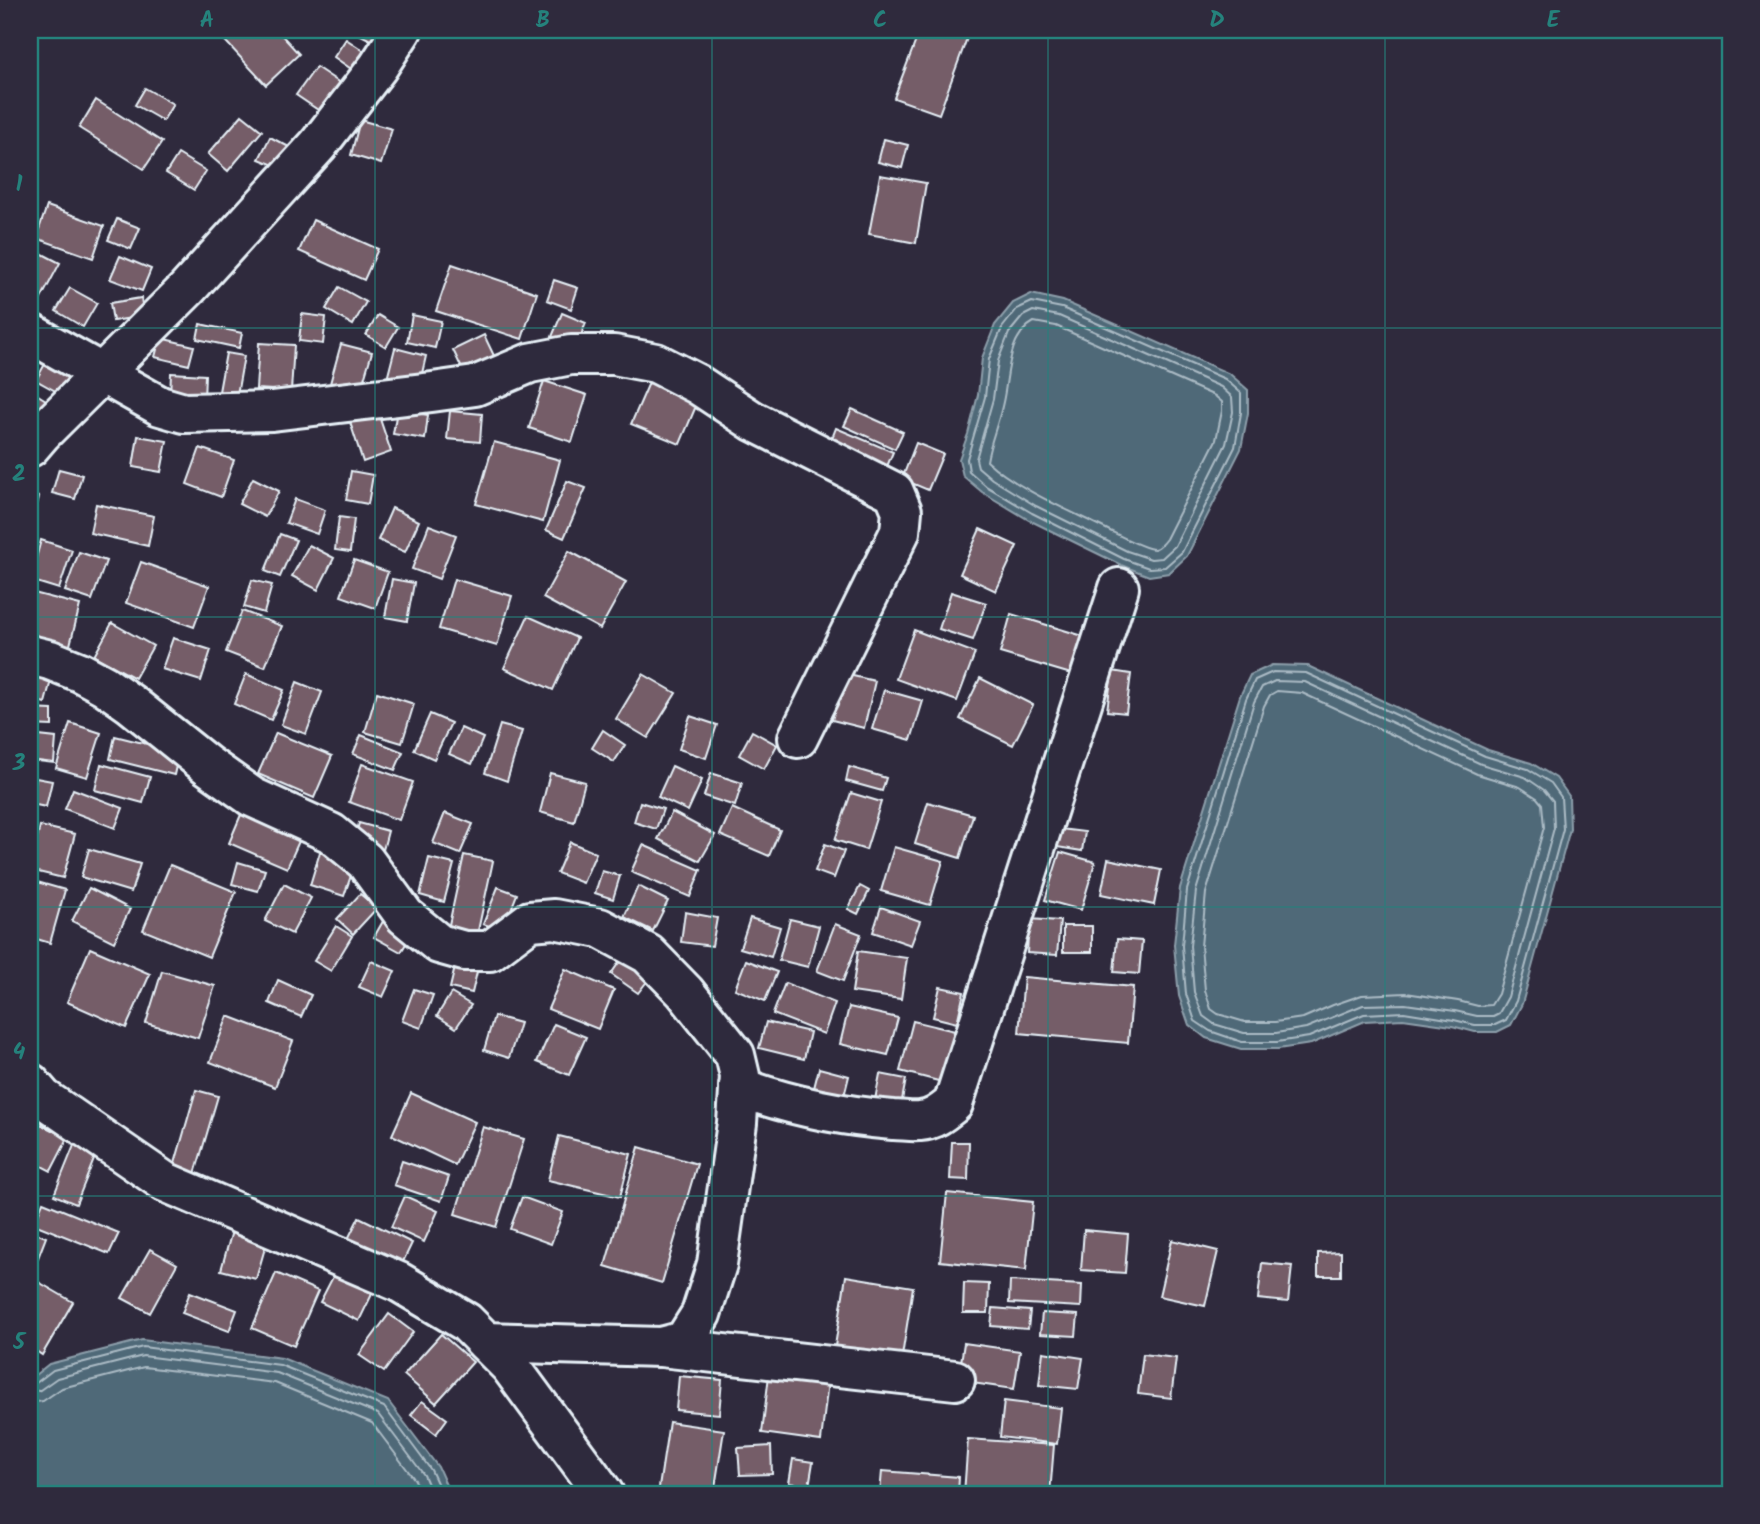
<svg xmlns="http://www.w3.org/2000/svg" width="1760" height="1524" font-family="Kalam,sans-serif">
  <rect width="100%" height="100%" fill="#2f2a3d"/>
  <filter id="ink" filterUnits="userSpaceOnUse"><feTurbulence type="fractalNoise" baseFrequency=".0143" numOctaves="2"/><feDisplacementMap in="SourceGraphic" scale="14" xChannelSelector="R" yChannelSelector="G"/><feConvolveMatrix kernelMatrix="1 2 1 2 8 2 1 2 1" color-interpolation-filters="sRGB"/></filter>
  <g filter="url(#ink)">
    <g fill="#506978" stroke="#8d9fab" stroke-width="2">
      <polygon points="1031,294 1063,301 1230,374 1248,390 1248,413 1241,449 1187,556 1169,573 1149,576 1121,565 1029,520 982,492 963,476 959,459 968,434 978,395 982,358 995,325 1013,303"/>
      <polygon points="1272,665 1308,666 1488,750 1531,763 1556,778 1569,796 1570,829 1522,1004 1511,1025 1497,1032 1475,1032 1452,1026 1403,1019 1365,1021 1311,1044 1278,1049 1241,1049 1206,1038 1189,1025 1179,996 1174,945 1180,888 1240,696 1250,675"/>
      <polygon points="142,1340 282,1358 388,1401 438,1467 450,1494 30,1494 30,1379 49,1364"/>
    </g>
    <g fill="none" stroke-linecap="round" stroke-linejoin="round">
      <g stroke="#abbbc5" stroke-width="2">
        <polygon points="1032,302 1062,308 1225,379 1241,393 1241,413 1235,447 1182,552 1165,567 1149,568 1124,559 1032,513 986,486 969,471 967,459 985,397 989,359 1002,328 1017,309"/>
        <polygon points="1033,311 1059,316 1221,387 1232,397 1233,412 1226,444 1175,546 1162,558 1151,559 1127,551 1036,506 992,479 978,467 976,459 993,399 998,361 1009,333 1023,316"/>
        <path d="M1034 322 1056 326 1215 396 1222 402V411L1216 440 1166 539C1163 543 1159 548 1154 549 1143 549 1115 533 1104 528 1068 510 1016 488 987 461 990 442 999 422 1003 402 1009 377 1007 336 1034 322Z"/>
        <polygon points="1273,672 1306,673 1485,756 1528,769 1551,783 1561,797 1563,829 1516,1001 1506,1020 1495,1025 1475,1025 1454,1020 1404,1012 1364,1014 1309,1037 1277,1042 1242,1042 1210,1031 1195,1021 1186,994 1182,946 1187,890 1246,699 1255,680"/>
        <polygon points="1275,681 1305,682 1481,764 1525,777 1544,790 1553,801 1554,828 1508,997 1499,1013 1493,1016 1477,1016 1455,1011 1405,1004 1363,1005 1306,1028 1276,1033 1244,1033 1214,1024 1203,1016 1194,992 1190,946 1196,891 1254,702 1262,687"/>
        <polygon points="1277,691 1302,693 1477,774 1520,787 1537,798 1542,804 1544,827 1498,994 1491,1005 1478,1006 1458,1001 1406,993 1362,995 1333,1005 1303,1018 1275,1022 1245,1022 1218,1014 1211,1009 1205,990 1201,946 1206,893 1264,706 1270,695"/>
        <polyline points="30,1384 36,1383 53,1370 143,1347 280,1365 384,1407 431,1470 442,1494"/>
        <polyline points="30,1393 40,1390 57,1378 143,1356 277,1373 378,1414 424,1475 432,1494"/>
        <polyline points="30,1403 43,1401 62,1388 144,1367 275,1383 372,1423 415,1480 421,1494"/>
      </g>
    </g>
    <g fill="#755d67" stroke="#e8f1f8" stroke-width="2">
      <polygon points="215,30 277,30 299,54 266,85"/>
      <polygon points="358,30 382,30 380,45 357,33"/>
      <polygon points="920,30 946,30 967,38 939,114 894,98"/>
      <polygon points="346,39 373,57 360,75 334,57"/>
      <polygon points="316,67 346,87 327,116 296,95"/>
      <polygon points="145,88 173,104 163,121 135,105"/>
      <polygon points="96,100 162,142 144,169 79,128"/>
      <polygon points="242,115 262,131 228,171 208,154"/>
      <polygon points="360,120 392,129 381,164 351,155"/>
      <polygon points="270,137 291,148 281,168 259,159"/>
      <polygon points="884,139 908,145 902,168 878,162"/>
      <polygon points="178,154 206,171 194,190 166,173"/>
      <polygon points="880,175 926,183 916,243 869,234"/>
      <polygon points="47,206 104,226 93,258 36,238"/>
      <polygon points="117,219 140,228 131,249 108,240"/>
      <polygon points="313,220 378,249 364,280 299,251"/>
      <polygon points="35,250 60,263 34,312 30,310 30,260"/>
      <polygon points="120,256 151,269 142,291 110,279"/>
      <polygon points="452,264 537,293 522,339 436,311"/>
      <polygon points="554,280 578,288 571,309 547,300"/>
      <polygon points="339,287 366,302 353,325 326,309"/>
      <polygon points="70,288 97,303 83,327 56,311"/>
      <polygon points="141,298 144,316 113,321 110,303"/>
      <polygon points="562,313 586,323 575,350 551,339"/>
      <polygon points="302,314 326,317 323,344 299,341"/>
      <polygon points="378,315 398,327 386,347 366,335"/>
      <polygon points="412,315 441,321 435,348 407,342"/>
      <polygon points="200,324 242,333 239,348 197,339"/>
      <polygon points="484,335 497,362 466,377 453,350"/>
      <polygon points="160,338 194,346 189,365 155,357"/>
      <polygon points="259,343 294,345 291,391 256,389"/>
      <polygon points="341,344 372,352 359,396 329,387"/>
      <polygon points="395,348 426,356 418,391 386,383"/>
      <polygon points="226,353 244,356 236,400 218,397"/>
      <polygon points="50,355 73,368 59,393 36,380"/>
      <polygon points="171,373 205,375 204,400 170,398"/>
      <polygon points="651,378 699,399 680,444 631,424"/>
      <polygon points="544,381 587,395 572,442 529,428"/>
      <polygon points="30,390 46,400 31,426 30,426"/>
      <polygon points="852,409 903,432 895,449 844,426"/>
      <polygon points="377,410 391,452 363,462 349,419"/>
      <polygon points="397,410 428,415 425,439 393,434"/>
      <polygon points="450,411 482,414 480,442 447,439"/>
      <polygon points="836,428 893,452 886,469 829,446"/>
      <polygon points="138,436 167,441 161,472 133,467"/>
      <polygon points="494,442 560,460 543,522 476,504"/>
      <polygon points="916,443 943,454 928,490 902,479"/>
      <polygon points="200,448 234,460 221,497 187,484"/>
      <polygon points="59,469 82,475 75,499 52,493"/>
      <polygon points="351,471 373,475 368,504 346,500"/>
      <polygon points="253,478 279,491 265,517 239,504"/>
      <polygon points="567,481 586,488 564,538 546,530"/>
      <polygon points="30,495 39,497 30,531"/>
      <polygon points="295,499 325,510 317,534 286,523"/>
      <polygon points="96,504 154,516 148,546 90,533"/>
      <polygon points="392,508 419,521 405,552 378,540"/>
      <polygon points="339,517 354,519 350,552 335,550"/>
      <polygon points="429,525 456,535 439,579 412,569"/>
      <polygon points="980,529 1017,546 996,591 960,574"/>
      <polygon points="280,534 296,540 280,577 265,571"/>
      <polygon points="41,540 72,550 59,589 30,580"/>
      <polygon points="309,545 334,558 318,590 292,576"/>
      <polygon points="569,551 626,582 600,629 543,598"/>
      <polygon points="79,552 106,561 92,600 65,591"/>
      <polygon points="354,560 388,572 375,608 341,596"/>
      <polygon points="141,562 209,586 194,627 126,603"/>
      <polygon points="392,579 414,583 407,621 385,617"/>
      <polygon points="454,579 512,596 497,646 439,629"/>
      <polygon points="252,580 272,585 264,613 244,607"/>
      <polygon points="30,592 80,605 69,649 30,639"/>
      <polygon points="951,592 986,603 973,640 939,629"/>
      <polygon points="242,611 282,626 265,667 226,652"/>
      <polygon points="1011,614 1083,636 1071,674 1000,653"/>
      <polygon points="528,616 577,638 553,690 504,668"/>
      <polygon points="112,623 153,646 135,678 94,656"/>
      <polygon points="914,630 975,653 957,701 896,679"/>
      <polygon points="173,638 211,650 201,681 162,669"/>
      <polygon points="30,663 54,669 45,703 30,699"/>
      <polygon points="1112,671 1131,674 1126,713 1107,711"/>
      <polygon points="246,674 284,690 271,720 234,704"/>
      <polygon points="643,674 676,693 648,738 616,719"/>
      <polygon points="844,674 875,681 864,728 832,720"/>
      <polygon points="980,678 1033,705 1013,745 960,719"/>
      <polygon points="297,682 322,692 306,734 281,725"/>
      <polygon points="884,690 923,701 911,740 872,729"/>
      <polygon points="377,692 414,704 402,743 365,732"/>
      <polygon points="30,709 52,710 52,726 30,725"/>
      <polygon points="430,714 451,723 434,759 414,750"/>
      <polygon points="690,716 717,725 706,758 679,749"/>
      <polygon points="70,723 101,733 87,777 56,768"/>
      <polygon points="500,725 522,731 507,781 485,773"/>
      <polygon points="461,728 483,738 472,764 449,754"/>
      <polygon points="603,730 625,745 614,762 592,748"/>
      <polygon points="752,731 777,745 764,769 739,755"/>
      <polygon points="276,733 332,756 314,798 258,774"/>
      <polygon points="30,735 56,738 54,763 30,760"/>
      <polygon points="361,735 403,752 395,770 353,754"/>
      <polygon points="115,736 179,752 174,775 110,759"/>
      <polygon points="101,764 150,777 143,803 95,790"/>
      <polygon points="362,764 413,782 399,820 349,802"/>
      <polygon points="672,766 702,780 688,811 658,797"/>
      <polygon points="849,767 886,778 882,791 846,781"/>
      <polygon points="550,773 585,782 574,822 540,812"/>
      <polygon points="711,773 742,783 735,806 704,796"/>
      <polygon points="36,778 52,781 46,807 31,804"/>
      <polygon points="73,789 123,808 115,828 65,809"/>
      <polygon points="851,793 881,802 866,850 835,840"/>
      <polygon points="640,802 663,809 656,829 634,822"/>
      <polygon points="928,802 973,815 960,858 915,844"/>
      <polygon points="245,805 304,830 287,868 229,843"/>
      <polygon points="732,808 780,830 769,856 720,835"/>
      <polygon points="672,812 715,835 700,861 658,839"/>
      <polygon points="445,813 473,824 460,854 433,843"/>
      <polygon points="359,823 388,831 383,850 354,842"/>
      <polygon points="40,826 75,834 63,878 30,870 30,864"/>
      <polygon points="1060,829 1085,832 1082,851 1057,847"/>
      <polygon points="570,842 596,853 583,883 557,873"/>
      <polygon points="825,844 844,851 834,878 815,871"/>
      <polygon points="643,845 701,870 690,897 631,872"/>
      <polygon points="894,847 943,861 930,905 881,891"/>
      <polygon points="89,849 140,864 131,892 81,877"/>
      <polygon points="320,852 355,864 344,896 310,885"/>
      <polygon points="1060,852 1095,862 1081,910 1045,900"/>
      <polygon points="464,855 493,861 476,940 447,934"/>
      <polygon points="429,858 454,864 444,902 420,895"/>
      <polygon points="1108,859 1161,870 1154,905 1101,894"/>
      <polygon points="238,862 265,870 258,891 232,884"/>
      <polygon points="170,865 236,892 209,957 143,930"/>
      <polygon points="602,871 620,876 613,899 595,893"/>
      <polygon points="30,880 65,890 50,943 30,937"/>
      <polygon points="284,884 311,898 292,934 265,921"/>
      <polygon points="638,886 668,901 653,931 624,917"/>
      <polygon points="860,886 869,891 858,914 848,909"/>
      <polygon points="498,887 517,894 503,930 483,924"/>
      <polygon points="89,888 130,909 114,942 72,921"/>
      <polygon points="360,894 377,908 353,934 337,919"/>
      <polygon points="881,907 920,921 911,945 873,932"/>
      <polygon points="685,912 717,918 712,946 681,942"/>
      <polygon points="386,916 413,932 401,952 374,937"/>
      <polygon points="750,918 780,927 771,957 740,948"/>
      <polygon points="790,919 819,926 808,967 779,960"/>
      <polygon points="1029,919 1060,921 1057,955 1027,953"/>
      <polygon points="835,924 861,934 843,981 817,971"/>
      <polygon points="336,926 352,936 331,971 314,961"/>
      <rect x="1063" y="926" width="29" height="26"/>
      <polygon points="1117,939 1142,941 1139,974 1114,972"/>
      <polygon points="90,948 150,974 126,1028 67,1002"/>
      <polygon points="627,951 655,971 638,993 611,974"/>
      <polygon points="858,951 907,958 901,999 852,992"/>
      <polygon points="746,960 777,972 765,1001 735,989"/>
      <polygon points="371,961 395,971 383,997 359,987"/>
      <polygon points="455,967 477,972 472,993 450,988"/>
      <polygon points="565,969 614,990 598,1029 548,1009"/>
      <polygon points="162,971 215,986 198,1038 146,1023"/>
      <polygon points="1024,977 1133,987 1128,1043 1019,1033"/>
      <polygon points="278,980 311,995 301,1017 269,1003"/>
      <polygon points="785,983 835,1003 824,1034 773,1014"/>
      <polygon points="940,987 964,992 957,1023 933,1017"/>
      <polygon points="414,989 433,995 421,1028 402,1021"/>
      <polygon points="451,993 471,1005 456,1028 437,1016"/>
      <polygon points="849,1007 898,1018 888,1055 840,1044"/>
      <polygon points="228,1016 293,1041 275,1087 210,1062"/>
      <polygon points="494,1016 520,1023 509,1058 484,1050"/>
      <polygon points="913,1021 959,1032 946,1083 900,1071"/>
      <polygon points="766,1022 810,1032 804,1059 759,1048"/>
      <polygon points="554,1024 586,1037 569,1075 537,1062"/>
      <polygon points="819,1068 849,1076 841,1108 811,1100"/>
      <polygon points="880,1074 906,1079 900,1111 874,1105"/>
      <polygon points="196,1090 218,1096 195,1174 174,1167"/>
      <polygon points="411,1093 475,1122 455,1165 392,1135"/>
      <polygon points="32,1120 68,1138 51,1171 30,1160 30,1124"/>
      <polygon points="483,1127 524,1139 496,1227 455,1214"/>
      <polygon points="559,1136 631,1154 620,1197 548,1180"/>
      <polygon points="952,1142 969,1142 968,1180 950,1179"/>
      <polygon points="75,1143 97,1152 76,1204 54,1195"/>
      <polygon points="639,1147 697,1164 662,1283 605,1266"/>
      <polygon points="402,1161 449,1177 441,1201 394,1185"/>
      <polygon points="947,1193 1033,1202 1026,1270 940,1261"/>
      <polygon points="405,1196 438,1211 424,1242 391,1227"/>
      <polygon points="522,1197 563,1212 551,1244 510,1229"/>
      <polygon points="43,1202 119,1233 109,1254 34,1224"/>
      <polygon points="359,1217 412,1243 401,1266 348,1239"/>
      <polygon points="1084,1230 1128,1234 1125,1273 1081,1270"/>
      <polygon points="30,1231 46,1237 34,1268 30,1266"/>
      <polygon points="232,1231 267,1241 256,1279 221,1270"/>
      <polygon points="1172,1240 1218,1251 1205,1306 1159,1296"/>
      <polygon points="150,1249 177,1264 150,1313 122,1298"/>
      <polygon points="1341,1252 1341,1276 1318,1276 1318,1253"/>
      <polygon points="1262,1263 1292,1266 1288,1302 1258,1299"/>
      <polygon points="337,1269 375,1288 359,1321 320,1302"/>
      <polygon points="276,1273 318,1291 294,1346 252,1328"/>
      <polygon points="846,1276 913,1287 900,1369 833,1359"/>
      <polygon points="30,1277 73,1302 42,1355 30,1347"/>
      <polygon points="1010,1281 1082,1285 1081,1307 1009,1303"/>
      <polygon points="964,1283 989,1284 988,1313 963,1313"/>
      <polygon points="190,1292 237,1310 229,1331 182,1313"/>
      <polygon points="993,1308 1030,1311 1028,1329 991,1326"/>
      <polygon points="1042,1313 1078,1315 1076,1336 1040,1334"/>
      <polygon points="389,1314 413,1332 384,1372 359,1355"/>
      <polygon points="441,1334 473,1362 436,1403 404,1375"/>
      <polygon points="964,1343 1020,1351 1014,1389 958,1381"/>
      <polygon points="1043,1352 1083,1358 1078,1389 1039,1385"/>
      <polygon points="1143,1354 1176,1358 1171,1398 1138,1394"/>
      <polygon points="769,1375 828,1382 821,1441 762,1433"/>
      <polygon points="679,1376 722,1380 719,1414 676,1410"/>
      <polygon points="422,1401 447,1419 436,1434 411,1415"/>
      <polygon points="1004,1401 1061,1408 1057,1444 1000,1437"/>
      <polygon points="669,1422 724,1430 714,1494 658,1494"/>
      <polygon points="968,1439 1054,1445 1050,1494 964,1494"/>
      <polygon points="771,1446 772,1474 740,1475 738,1448"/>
      <polygon points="793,1459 813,1462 809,1486 789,1483"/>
      <polygon points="882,1471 959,1477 958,1494 880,1494"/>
    </g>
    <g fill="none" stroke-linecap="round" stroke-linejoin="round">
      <g stroke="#e8f1f8" stroke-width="44">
        <g id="minor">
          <polyline points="30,333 160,406 184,413 272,411 432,392 475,386 530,363 571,355 614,355 656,363 697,384 753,421 894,492 902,511 900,532 798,738"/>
          <polyline points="30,447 42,433 187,289 318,145 378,67 402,30"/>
          <polyline points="30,655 50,660 80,672 104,685 131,704 207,765 252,797 331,833 365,861 405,916 439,944 464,951 490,951 530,921 554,919 600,928 648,954 685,992 735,1055 740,1076 737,1123 717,1264 701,1314 684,1341 661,1347 486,1342"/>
          <polyline points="30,1083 43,1098 165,1182 399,1282 466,1322 510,1366 604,1494"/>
          <path d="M739 1087C788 1105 841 1116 893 1120 902 1120 912 1122 920 1121 934 1120 943 1112 953 1104L1119 588"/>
          <polyline points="661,1347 955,1380"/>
        </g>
      </g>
      <use href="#minor" stroke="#2f2a3d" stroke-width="38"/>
    </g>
  </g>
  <path fill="none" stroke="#25827c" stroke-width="2" stroke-opacity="0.55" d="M375 30V1494M712 30V1494M1048 30V1494M1385 30V1494M30 328H1730M30 617H1730M30 907H1730M30 1196H1730"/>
  <rect width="1760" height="1524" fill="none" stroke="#2f2a3d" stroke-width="77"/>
  <rect x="38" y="38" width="1684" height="1448" fill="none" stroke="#25827c" stroke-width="2.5"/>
  <g font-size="23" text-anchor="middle" font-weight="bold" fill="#25827c">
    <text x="207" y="27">A</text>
    <text x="543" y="27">B</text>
    <text x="880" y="27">C</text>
    <text x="1217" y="27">D</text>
    <text x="1553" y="27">E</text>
    <text x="19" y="191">1</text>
    <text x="19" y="481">2</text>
    <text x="19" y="770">3</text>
    <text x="19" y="1059">4</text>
    <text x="19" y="1349">5</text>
  </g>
</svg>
